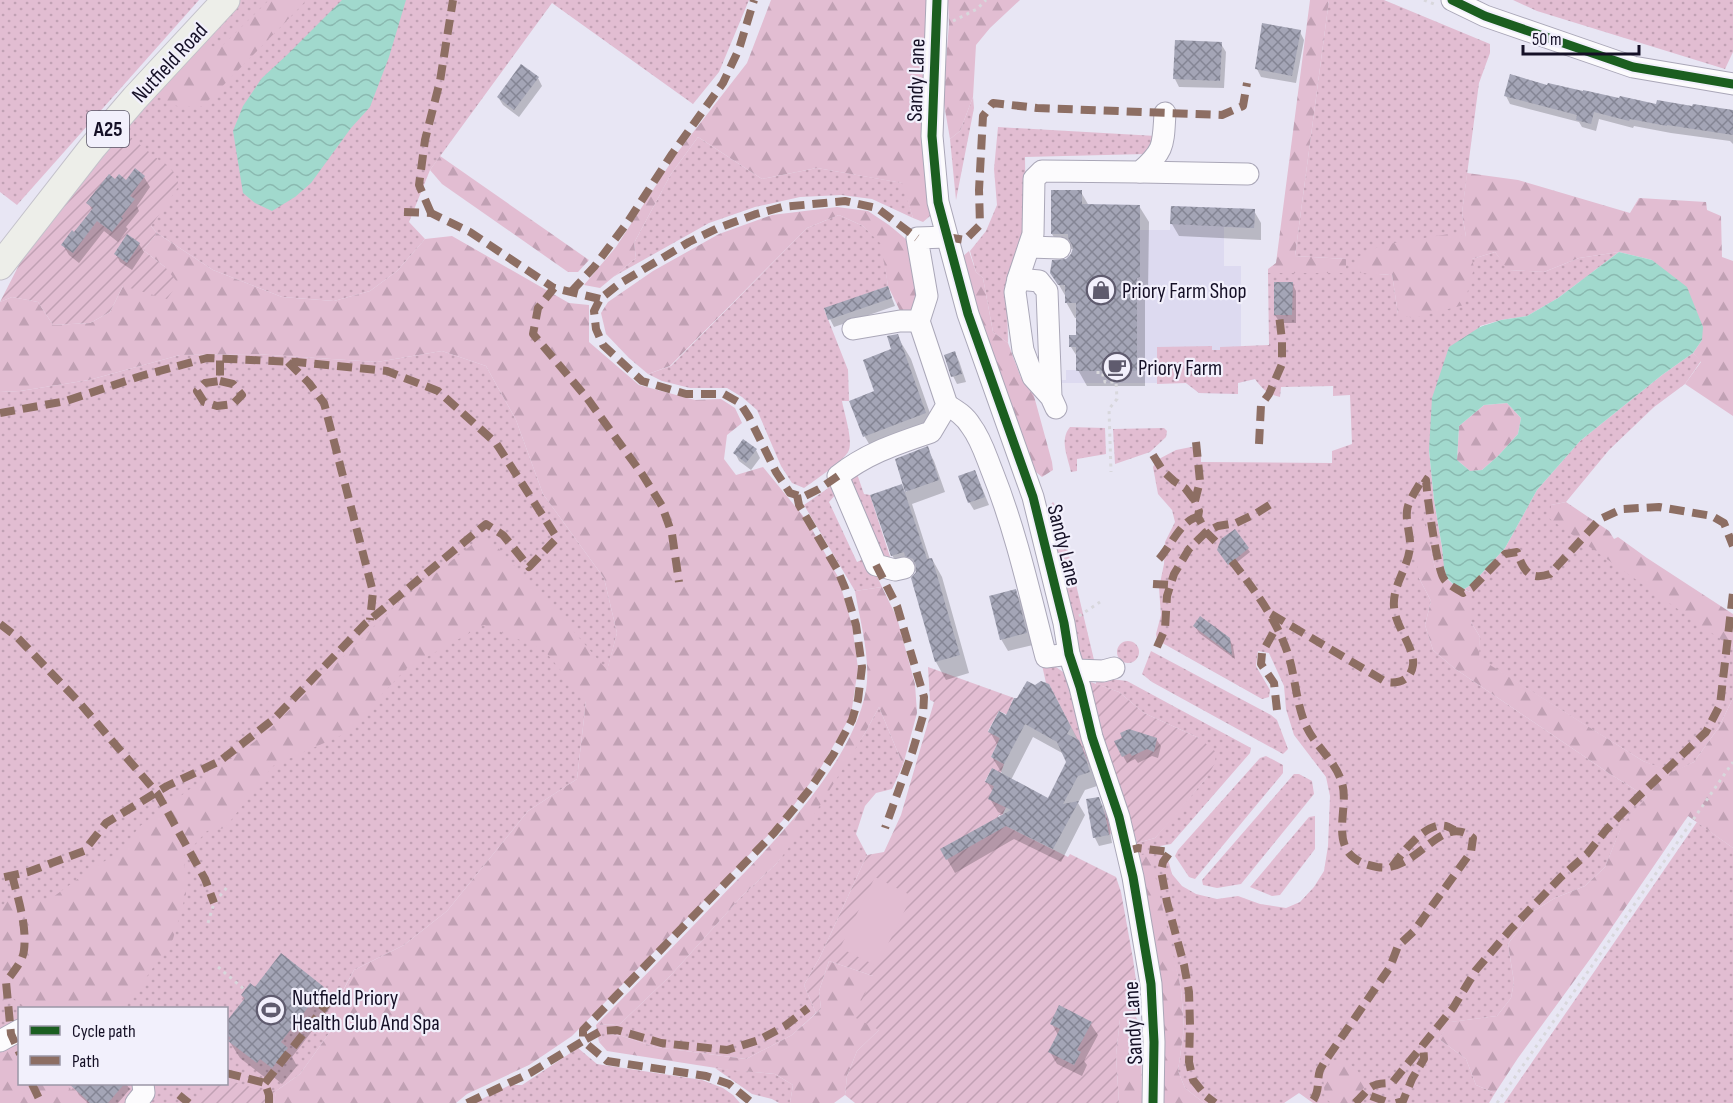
<svg xmlns="http://www.w3.org/2000/svg" width="1733" height="1103" font-family="'Sofia Sans Condensed',sans-serif">
  <defs>
    <pattern id="grass-dots" width="8" height="8" patternUnits="userSpaceOnUse" patternTransform="scale(1.5)"><rect width="8" height="8" fill="#e2bdd2"/><path d="M2 2h.1M6 6h.1" fill="none" stroke="#c1a1b4" stroke-width="1.8" stroke-linecap="round"/></pattern>
    <pattern id="forest-firs" width="22" height="20" patternUnits="userSpaceOnUse" patternTransform="scale(1.5)"><rect width="22" height="20" fill="#e2bdd2"/><path d="M5 1l3.5 6h-7zM16 11l3.5 6h-7z" fill="#c1a1b4"/></pattern>
    <pattern id="garden-furrows" width="10" height="10" patternUnits="userSpaceOnUse" patternTransform="scale(1.5)"><rect width="10" height="10" fill="#e2bdd2"/><path d="M-1 1l2-2M0 10L10 0M9 11l2-2" fill="none" stroke="#c1a1b4"/></pattern>
    <pattern id="water-waves" width="16" height="10" patternUnits="userSpaceOnUse" patternTransform="scale(1.5)"><rect width="16" height="10" fill="#a1d9cd"/><path d="M0 5q4-4 8 0t8 0" fill="none" stroke="#8ab9b0"/></pattern>
    <pattern id="building-cross-hatch" width="8" height="8" patternUnits="userSpaceOnUse" patternTransform="scale(1.5)"><rect width="8" height="8" fill="#a4a5b6"/><path d="M0 0l8 8M0 8l8-8" fill="none" stroke="#848594"/></pattern>
  </defs>
  <rect width="100%" height="100%" fill="#e8e6f4"/>
  <polygon fill="#dddaf0" points="1084,204 1140,205 1140,230 1170,230 1171,206 1255,209 1254,228 1224,227 1224,266 1241,266 1241,346 1255,379 1238,383 1238,394 1199,393 1186,383 1058,383 1058,380 1066,380 1066,370 1076,370 1076,347 1069,347 1069,335 1076,335 1076,303 1065,303 1065,278 1084,278"/>
  <g fill="url(#grass-dots)" fill-rule="evenodd">
    <polygon points="0,0 199,0 17,205 0,192"/>
    <polygon points="240,0 749,0 719,72 693,104 552,3 430,170 409,222 425,239 397,271 370,291 334,301 282,297 213,270 157,233 151,226 123,131"/>
    <path d="M1329 0H1384L1490 44V53L1479 83 1462 213 1466 237 1378 275 1392 274 1398 314 1472 259 1495 252 1509 270 1544 272 1579 258 1619 252 1558 298 1527 316 1501 320 1480 326 1429 450 1434 500 1447 578 1435 568 1430 548 1419 578 1431 601 1425 625 1433 650 1454 668 1610 774 1647 797 1621 828 1605 867 1585 886 1555 898 1532 912 1508 944 1514 982 1511 998 1497 1016 1451 1022 1439 1039 1466 1059 1476 1085 1495 1093 1489 1103H1313L1299 1093 1284 1103H1204L1185 1088 1178 1071 1184 1028 1181 989 1169 941 1138 856 1137 843 1155 838 1207 777 1199 738 1144 713 1119 692 1096 684V677L1127 681 1251 748 1250 753 1171 844 1160 846 1169 863 1172 874 1182 886 1196 894 1217 899 1238 896 1260 904 1286 908 1300 902 1314 887 1324 871 1328 846 1330 796 1326 777 1294 735 1286 709 1284 686 1269 653 1258 651 1256 666 1270 690 1269 697 1262 699 1157 640 1156 634 1161 615 1159 588 1164 564 1165 542 1175 522 1172 510 1158 494 1153 467 1157 460 1176 450 1191 447 1201 450V462L1332 463V451L1352 444 1350 395 1333 396V386L1281 387 1280 397C1269 395 1262 389 1255 379L1238 383V394L1199 393 1186 383 1157 384V347L1212 346V350H1220V347L1269 345 1268 273H1346V259L1295 256Z"/>
    <polygon points="1513,0 1733,0 1733,52 1725,69 1537,11"/>
    <polygon points="973,97 974,108 956,200 950,139 960,131"/>
    <polygon points="998,127 1156,136 1146,154 1025,157 1026,227 1007,295 1008,343 993,332 983,278 976,272 970,251 986,231 997,205 994,169"/>
    <polygon points="698,137 762,179 817,168 903,183 913,218 872,199 841,195 800,197 755,207 709,223 613,277 636,258 634,243 671,174"/>
    <path d="M839 215 863 226 882 244 888 286 824 309 848 370 849 401H842C844 413 854 442 848 452 843 461 813 482 804 488L792 483 781 466 757 410 742 397 727 388H690L662 381 648 374 671 366 807 228Z"/>
    <path d="M442 351 486 366 516 420 543 494 604 578 617 633 607 671 586 701 577 779 528 811 447 911 404 945 354 970 334 1007 335 1025 300 1074 276 1091 274 1103H0V392L20 391 89 380 180 355 255 354 377 362ZM20 1008H226V1084H20Z"/>
    <polygon points="1693,353 1701,361 1685,384 1654,407 1609,450 1566,502 1551,505 1733,648 1733,698 1719,727 1694,762 1672,773 1643,761 1478,658 1480,637 1471,622 1471,592 1464,589 1471,585 1505,548 1537,490 1580,441 1662,375"/>
    <path d="M1070 427 1105 428 1106 454 1077 459V471L1071 472C1068 457 1059 440 1070 427Z"/>
    <polygon points="1164,428 1167,431 1166,437 1150,452 1115,464 1113,429"/>
    <polygon points="856,471 864,494 870,495 893,566 876,553 849,474"/>
    <polygon points="834,484 837,493 829,502 857,562 868,557 882,587 855,591 804,505"/>
    <polygon points="1053,502 1058,509 1095,664 1085,662 1079,658 1046,517 1047,509"/>
    <circle cx="1128" cy="652" r="11"/>
    <polygon points="1151,651 1271,715 1277,720 1288,749 1283,754 1152,682 1142,674"/>
    <path d="M1042 665H1053L1066 674 1114 830 1109 835C1106 822 1105 807 1100 793 1088 756 1068 722 1050 686L1046 683Z"/>
    <polygon points="879,707 903,765 892,789 876,793 865,806 856,834 867,855 820,957 804,985 816,1013 792,1035 746,1059 655,1047 622,1036 608,1034 599,1042 596,1025 620,1024 671,975 741,897 777,863 865,733"/>
    <polygon points="1266,756 1283,765 1283,773 1195,879 1189,877 1175,856 1178,850 1260,758"/>
    <polygon points="1294,774 1299,774 1312,781 1314,794 1241,884 1217,888 1203,885 1202,880"/>
    <polygon points="1315,816 1315,849 1280,895 1272,896 1250,887 1309,817"/>
    <polygon points="1697,822 1733,848 1733,1103 1504,1103"/>
    <polygon points="578,1048 597,1064 702,1080 723,1088 733,1095 740,1103 474,1103 510,1085 522,1085"/>
    <polygon points="715,1068 775,1074 793,1085 790,1103 779,1103 772,1099 752,1094"/>
  </g>
  <g fill="url(#forest-firs)">
    <polygon points="269,0 305,0 304,3 203,106 179,107 155,95 202,42 219,49"/>
    <polygon points="771,0 932,0 926,152 930,216 923,222 913,218 902,183 817,168 762,179 698,137 671,174 634,243 636,258 600,288 584,285 616,247 677,153 747,63"/>
    <polygon points="948,0 1020,0 990,28 976,45 973,97 960,131 950,139 943,98 949,24"/>
    <polygon points="1310,0 1329,0 1295,256 1346,259 1346,273 1268,273 1268,269 1276,263"/>
    <polygon points="440,156 589,260 578,272 568,272 442,184 430,170"/>
    <polygon points="1467,173 1518,180 1630,213 1639,198 1706,202 1707,210 1721,216 1722,257 1733,261 1733,416 1685,384 1701,362 1693,353 1702,340 1652,260 1619,252 1579,258 1544,272 1508,270 1495,252 1472,259 1474,268 1464,305 1413,318 1398,314 1392,274 1378,275 1356,272 1356,258 1382,245 1455,233 1466,237 1462,213"/>
    <polygon points="837,207 868,211 889,225 907,240 918,292 915,314 901,313 888,286 881,244 863,226 839,215 807,228 670,366 648,374 629,358 606,334 601,313 608,302 653,271 719,234 772,215"/>
    <polygon points="157,233 213,270 282,297 334,301 370,291 397,271 425,239 452,236 569,303 589,305 589,342 639,385 695,400 721,399 735,408 742,423 727,435 724,459 736,475 763,467 808,522 838,577 852,625 858,668 851,715 820,769 784,819 572,1036 529,1065 467,1094 456,1103 274,1103 276,1091 300,1074 335,1025 334,1008 354,970 404,945 447,911 528,811 577,779 586,701 544,650 484,625 407,668 344,734 273,766 225,828 207,831 184,856 186,894 173,939 127,1005 121,1008 26,1008 13,998 0,1001 0,909 7,900 49,900 79,878 120,851 140,826 266,733 398,603 483,536 499,549 563,619 607,670 617,633 604,578 543,494 516,420 486,366 442,351 377,362 255,354 180,355 89,380 20,391 0,392 0,302 12,297 38,302 53,325 90,323 110,312 123,286 165,267 143,250"/>
    <polygon points="969,251 976,272 983,278 993,332 1008,343 1021,378 1031,385 1052,462 1053,470 1042,477 1031,468 977,318 962,257"/>
    <polygon points="1507,403 1521,418 1518,434 1498,456 1482,470 1470,471 1457,460 1459,426 1484,405"/>
    <polygon points="1566,502 1609,531 1614,539 1618,537 1647,558 1733,614 1733,648 1550,519 1551,505"/>
    <polygon points="1413,517 1423,517 1435,568 1456,587 1471,592 1471,622 1480,637 1479,658 1643,761 1672,772 1694,762 1719,727 1733,698 1733,848 1688,816 1593,955 1518,1058 1495,1093 1476,1085 1466,1059 1439,1039 1450,1022 1497,1016 1511,998 1514,982 1508,944 1532,912 1555,898 1585,886 1605,867 1622,825 1647,797 1610,774 1454,668 1433,650 1425,625 1431,601 1419,578"/>
    <path d="M882 587 897 618 915 684 917 713 903 765 879 707 865 733 816 812 777 863 741 897 671 975 620 1024 596 1025C636 985 675 945 714 904 767 849 852 767 866 690 871 659 860 621 855 591Z"/>
    <polygon points="1145,854 1152,862 1181,989 1184,1028 1178,1071 1185,1088 1204,1103 1160,1103 1161,1017 1158,959 1138,856"/>
    <polygon points="829,961 873,976 879,1030 857,1051 847,1076 845,1095 834,1103 790,1103 793,1085 775,1074 729,1070 607,1051 599,1042 607,1034 622,1036 655,1047 746,1059 792,1035 821,1009 819,991"/>
    <polygon points="1136,1017 1141,1027 1142,1103 1119,1103 1116,1055 1120,1019"/>
    <polygon points="19,1040 20,1084 63,1084 71,1090 73,1088 90,1103 0,1103 0,1054"/>
    <polygon points="1342,1059 1355,1068 1368,1084 1348,1103 1331,1103 1325,1098 1323,1075 1332,1061"/>
  </g>
  <g fill="url(#garden-furrows)">
    <polygon points="123,131 175,173 179,186 151,226 157,233 143,250 165,267 178,283 167,299 123,286 110,312 90,323 53,325 38,302 12,297 0,302 21,261 78,182"/>
    <polygon points="928,667 1014,698 1011,703 1017,706 1012,717 999,711 988,731 1000,738 991,757 1004,764 1000,775 991,770 985,781 994,786 1006,807 1002,816 999,815 996,821 1068,857 1070,854 1116,877 1121,892 1133,959 1139,1002 1136,1017 1120,1019 1116,1055 1119,1103 855,1103 845,1095 847,1076 857,1051 879,1030 854,1017 873,976 829,961 819,991 821,1009 816,1013 804,985 820,957 867,855 884,852 901,815 934,702 930,700"/>
    <polygon points="1088,681 1119,692 1144,713 1199,738 1216,752 1215,763 1207,777 1173,818 1155,838 1137,843 1105,745"/>
    <polygon points="227,1080 258,1089 276,1091 274,1103 194,1103 210,1084 226,1084"/>
  </g>
  <polygon fill="#e2bdd2" points="875,877 912,896 877,966 840,948"/>
  <g fill="url(#water-waves)" fill-rule="evenodd">
    <polygon points="342,0 406,0 389,57 370,107 351,128 311,183 295,197 272,211 255,203 243,193 233,131 243,106 262,78 287,55"/>
    <path d="M1619 252 1652 260 1687 287 1703 327 1702 340 1693 353 1662 375 1580 441 1537 490 1505 548 1471 585 1464 589 1456 587 1447 578 1444 567 1442 547 1434 500 1429 450 1432 398 1449 347 1480 327 1501 320 1527 316 1558 298ZM1507 403 1521 418 1518 434 1498 456 1482 470 1470 471 1457 460 1459 426 1484 405Z"/>
  </g>
  <g fill="#0003" fill-rule="evenodd">
    <polygon points="1300,32 1304,40 1296,83 1261,77 1257,69"/>
    <polygon points="1221,44 1226,52 1224,88 1179,87 1175,79"/>
    <polygon points="538,78 542,86 519,117 503,105 498,97"/>
    <polygon points="1548,87 1657,105 1733,112 1733,144 1730,141 1671,133 1634,126 1633,128 1599,119 1596,131 1582,127 1579,122 1510,104 1506,96"/>
    <polygon points="144,177 150,187 137,206 139,211 126,227 128,229 118,242 104,231 79,263 69,255 63,245 74,234 93,211 88,203 115,181 126,182"/>
    <polygon points="1081,192 1089,206 1139,206 1149,222 1148,293 1145,293 1145,386 1087,386 1078,370 1078,358 1071,347 1078,337 1078,318 1075,318 1066,302 1066,297 1052,273 1067,260 1074,249 1061,249 1052,234"/>
    <polygon points="1254,211 1261,223 1261,240 1179,236 1172,224"/>
    <polygon points="139,244 144,252 132,270 120,262 116,254"/>
    <polygon points="1292,283 1296,291 1296,323 1280,323 1275,315"/>
    <polygon points="888,288 895,306 834,327 830,319"/>
    <polygon points="897,336 911,359 938,436 878,459 865,437 851,402 876,392 893,350"/>
    <polygon points="955,353 959,361 966,382 957,384 953,376"/>
    <polygon points="927,448 934,461 945,492 912,504 930,560 932,559 942,577 969,673 946,680 936,662 913,579 917,574 914,569 902,573 892,555 901,486 905,492 907,492 896,460"/>
    <polygon points="756,450 760,458 751,470 739,461 735,453"/>
    <polygon points="975,471 989,505 974,510 969,502"/>
    <polygon points="1234,531 1250,552 1231,567 1221,554"/>
    <polygon points="1015,591 1022,603 1033,645 1008,651 1001,639"/>
    <polygon points="1195,626 1229,639 1233,646 1235,659 1199,633"/>
    <path d="M1057 700 1086 755 1097 786 1085 790 1078 803 1085 815 1061 862 1014 839 955 873 942 850 1004 815 998 812 990 799 993 792 987 782 1003 775 992 757 998 746 990 732 1007 717ZM1033 737 1064 754 1067 762 1049 800 1011 780Z"/>
    <polygon points="1156,739 1161,746 1158,758 1152,756 1138,763 1135,759 1127,763 1123,756"/>
    <polygon points="1098,798 1103,806 1109,824 1112,843 1099,846 1095,838"/>
    <polygon points="323,988 333,1004 292,1057 297,1066 282,1084 270,1074 267,1079 240,1058 226,1036 226,1025 245,1000 242,996 255,989"/>
    <polygon points="1090,1023 1098,1035 1084,1061 1087,1065 1082,1076 1057,1064 1050,1052 1058,1035 1052,1024"/>
    <polygon points="111,1084 126,1084 130,1089 118,1103 88,1103 79,1095 75,1088"/>
  </g>
  <g fill="url(#building-cross-hatch)">
    <polygon points="1262,23 1301,30 1292,76 1255,69"/>
    <polygon points="1175,40 1222,42 1220,81 1173,79"/>
    <polygon points="521,64 539,77 514,110 497,97"/>
    <polygon points="1510,74 1547,85 1548,83 1583,91 1583,90 1619,98 1620,96 1656,104 1657,100 1692,106 1693,104 1733,110 1733,135 1667,125 1667,126 1630,119 1629,121 1594,112 1591,124 1576,120 1577,115 1504,96"/>
    <polygon points="135,168 145,176 130,196 135,199 121,217 123,218 112,232 97,221 73,253 61,245 72,230 74,232 93,208 86,203 109,174 115,179 119,174 126,180"/>
    <polygon points="1051,190 1082,190 1082,204 1140,205 1140,277 1137,278 1137,371 1076,371 1076,347 1069,347 1069,335 1076,335 1076,303 1065,303 1065,285 1058,285 1050,273 1052,260 1066,259 1071,254 1073,248 1071,243 1068,238 1068,234 1051,234"/>
    <polygon points="1171,206 1255,209 1254,228 1170,224"/>
    <polygon points="127,234 140,243 127,263 114,254"/>
    <polygon points="1274,282 1293,282 1292,315 1274,315"/>
    <polygon points="888,286 892,298 828,320 824,308"/>
    <polygon points="898,334 926,413 863,437 849,401 874,391 863,360 891,349 887,336"/>
    <polygon points="955,351 962,374 951,377 944,355"/>
    <polygon points="743,439 757,449 746,463 733,453"/>
    <polygon points="928,446 939,480 905,492 895,459"/>
    <polygon points="975,470 985,497 968,503 958,476"/>
    <polygon points="902,484 927,559 932,558 960,655 935,662 911,578 916,572 916,565 913,559 905,556 904,552 891,556 870,495"/>
    <polygon points="1235,529 1249,548 1228,565 1217,550 1221,539"/>
    <polygon points="1016,589 1027,633 1000,640 989,596"/>
    <polygon points="1200,616 1230,638 1232,655 1193,626"/>
    <polygon points="1027,681 1035,685 1041,681 1049,684 1071,727 1067,734 1079,740 1082,747 1090,772 1078,776 1063,804 1079,801 1053,849 1006,826 946,860 940,849 1011,810 988,799 994,786 985,782 992,768 1048,798 1066,762 1057,742 1025,724 1004,764 991,757 1000,738 988,732 999,711 1006,715 1014,698 1017,698"/>
    <polygon points="1129,729 1157,738 1154,752 1147,749 1132,756 1130,753 1122,757 1114,741 1122,738 1120,733"/>
    <polygon points="1099,797 1105,815 1109,835 1093,838 1086,799"/>
    <polygon points="281,953 324,987 281,1042 288,1048 272,1068 260,1059 257,1063 228,1041 231,1038 226,1034 226,1022 245,998 241,995 250,983 255,987"/>
    <polygon points="1059,1005 1092,1022 1077,1050 1081,1052 1074,1065 1048,1052 1060,1029 1050,1024"/>
    <polygon points="68,1083 125,1083 108,1103 90,1103"/>
  </g>
  <g fill="none" stroke-linecap="round" stroke-linejoin="round">
    <g stroke="#aaa7b8" stroke-width="23">
      <g id="minor">
        <polyline points="937,0 932,136 938,202 968,314 1033,497 1064,623 1069,654 1080,687 1092,737 1119,817 1133,877 1151,984 1154,1042 1153,1103"/>
        <polyline points="1452,0 1485,16 1633,67 1733,84"/>
        <polyline points="1140,172 1248,174"/>
        <polyline points="1029,247 1060,248"/>
        <path d="M1018 279 1033 234 1034 179 1042 171 1140 172C1165 150 1163 145 1165 113"/>
        <polyline points="853,329 900,321 919,321 927,296 917,238 947,237"/>
        <polyline points="1051,397 1047,291 1039,281 1018,279 1015,292 1023,350 1033,377 1051,397 1056,408"/>
        <path d="M947 405C957 411 965 416 971 426 981 439 986 456 992 471 1016 531 1030 595 1046 657L1069 654"/>
        <path d="M904 568 895 570 876 565 838 476C867 453 896 444 931 432L947 405 919 321"/>
        <polyline points="1075,670 1103,671 1114,668"/>
        <polyline points="0,1041 20,1030"/>
        <polyline points="136,1103 144,1093 143,1084"/>
      </g>
    </g>
    <g stroke="#c4c2cb" stroke-width="29">
      <polyline id="major" points="0,266 92,148 135,98 226,0"/>
    </g>
    <g stroke="#d8d7dc" stroke-width="3" stroke-dasharray="3 4.5" stroke-linecap="butt">
      <polyline points="1424,0 1434,4"/>
      <polyline points="953,21 977,9 986,0"/>
      <polyline points="1098,371 1098,375 1104,375 1105,382 1116,382 1117,399 1109,409 1111,472"/>
      <polyline points="1079,616 1100,602"/>
      <polyline points="208,923 214,903 228,886"/>
      <polyline points="218,967 245,990"/>
      <polyline points="1497,1103 1733,762"/>
    </g>
    <use href="#minor" stroke="#fcfbfd" stroke-width="21"/>
    <use href="#major" stroke="#edeee9" stroke-width="27"/>
    <g stroke="#8d6e63" stroke-width="8" stroke-dasharray="15 8" stroke-linecap="butt">
      <polyline points="404,212 431,213 470,232 554,288"/>
      <polyline points="431,213 419,185 425,140 440,81 453,0"/>
      <polyline points="947,237 965,240 980,225 979,190 983,116 993,103 1037,108 1222,115 1243,106 1247,83"/>
      <polyline points="571,292 594,267 627,223 672,154 723,83 739,49 754,0"/>
      <polyline points="600,299 554,288 538,308 533,334 587,398 642,474 662,506 672,534 679,582"/>
      <polyline points="288,362 309,383 324,403 373,592 370,620"/>
      <polyline points="220,381 233,384 242,395 233,404 217,406 204,402 197,391 205,383 220,381 220,359"/>
      <polyline points="0,413 66,401 141,376 207,358 297,362 387,371 438,391 496,443 557,538 529,567 503,535 486,524 366,623 275,718 220,761 167,786 106,823 84,851 28,872 0,878"/>
      <polyline points="1196,442 1200,481 1195,501 1199,511 1198,517 1206,532 1219,545"/>
      <polyline points="1259,444 1261,405 1269,394 1282,364 1282,340 1279,315"/>
      <polyline points="1153,455 1163,471 1174,481 1185,488 1195,501"/>
      <polyline points="838,476 819,489 803,497 790,493 776,472 749,417 740,403 724,394 686,394 642,381 603,345 596,329 594,311 600,299 619,284 689,242 718,228 756,214 782,207 845,201 877,208 917,238"/>
      <path d="M1423 478 1426 480C1427 496 1437 570 1444 579 1448 585 1457 589 1463 593L1472 588 1505 554 1517 552C1524 571 1529 581 1550 574L1600 519 1622 509 1659 507 1712 516 1724 523 1733 546"/>
      <polyline points="797,495 799,505 837,569 845,588 856,625 862,667 858,700 852,720 833,755 810,789 774,833 583,1030 583,1041 601,1031 617,1030 661,1043 727,1050 759,1040 785,1026 808,1008"/>
      <path d="M1159 559C1170 547 1182 519 1198 517"/>
      <path d="M1232 561C1255 591 1276 618 1288 654 1295 676 1296 700 1304 721 1312 744 1335 759 1342 783 1349 805 1332 840 1353 857 1360 863 1368 865 1377 867 1417 874 1441 811 1473 838L1471 852 1414 931 1398 946 1390 967 1328 1057C1325 1061 1322 1066 1320 1070 1316 1083 1321 1091 1311 1103"/>
      <polyline points="876,565 897,606 924,697 923,716 912,753 885,828"/>
      <polyline points="1153,584 1171,585"/>
      <path d="M1271 614 1386 682C1399 684 1411 680 1413 665 1415 650 1398 629 1395 613 1389 589 1408 570 1410 547 1411 535 1404 518 1408 506 1411 497 1418 487 1423 478"/>
      <polyline points="0,624 17,637 77,700 157,793 205,879 214,903"/>
      <polyline points="1157,647 1165,629 1167,596 1174,574 1189,549 1206,532 1218,526 1236,523 1255,514 1274,502"/>
      <polyline points="1277,710 1274,683 1261,664 1262,653 1277,626"/>
      <polyline points="1127,851 1138,848 1170,852 1163,862 1161,871 1167,902 1184,965 1189,992 1190,1025 1189,1062 1193,1080 1206,1096 1215,1103"/>
      <path d="M1392 867C1402 853 1426 821 1446 826 1449 827 1452 829 1455 830"/>
      <path d="M12 875C18 899 27 925 24 950 23 962 12 973 6 982L11 1034 20 1054"/>
      <polyline points="226,1073 265,1083 269,1095 269,1103"/>
      <polyline points="265,1083 329,1001"/>
      <polyline points="32,1084 41,1103"/>
      <polyline points="179,1095 189,1103"/>
      <polyline points="1371,1096 1390,1103"/>
      <polyline points="467,1103 530,1073 583,1041 607,1061 706,1076 729,1084 752,1103"/>
      <path d="M1355 1103C1371 1088 1368 1083 1392 1083L1453 1008 1476 970 1511 929 1561 877 1587 854 1606 830 1640 795 1706 732 1720 705 1733 593"/>
      <polyline points="1396,1103 1403,1101 1412,1079 1424,1059 1423,1043"/>
    </g>
    <g stroke="#f2f0fc" stroke-width="13">
      <g id="cycleway">
        <polyline points="937,0 932,136 938,202 968,314 1033,497 1064,623 1069,654 1080,687 1092,737 1119,817 1133,877 1151,984 1154,1042 1153,1103"/>
        <polyline points="1452,0 1485,16 1633,67 1733,84"/>
      </g>
    </g>
    <use href="#cycleway" stroke="#1b5e20" stroke-width="9"/>
  </g>
  <defs>
    <g id="shop-ring" transform="scale(1.5)"><circle r="9.5" fill="#f2f0fc" stroke="#5f5b6e" stroke-width="1.5"/><path d="M-5-2.5h2.3a2.7 3.5 0 0 1 5.4 0H5L5.5 6h-11ZM-1.5-2.5h3a1.5 2.3 0 0 0-3 0Z" fill="#5f5b6e"/></g>
    <g id="cafe-ring" transform="scale(1.5)"><circle r="9.5" fill="#f2f0fc" stroke="#5f5b6e" stroke-width="1.5"/><path d="M-5.5-4.5H6V0H3Q3 3.5 0 3.5H-2.5Q-5.5 3.5-5.5 0ZM3-3.2v2h1.7v-2ZM-6 4.5H4V6H-6Z" fill="#5f5b6e"/></g>
    <g id="stadium-ring" transform="scale(1.5)"><circle r="9.5" fill="#f2f0fc" stroke="#5f5b6e" stroke-width="1.5"/><path d="M0-5a6.5 5 0 1 0 0 10a6.5 5 0 1 0 0-10ZM-3.5-1.8h7v3.6h-7Z" fill="#5f5b6e"/></g>
  </defs>
  <g fill-rule="evenodd">
    <use href="#shop-ring" x="1101" y="290"/>
    <use href="#cafe-ring" x="1117" y="367"/>
    <use href="#stadium-ring" x="271" y="1010"/>
  </g>
  <g text-anchor="middle" stroke-width="4.5" stroke-linejoin="round" paint-order="stroke">
    <rect fill="#f2f0fc" stroke="#575366" stroke-width="1.5" x="87" y="111" width="42" height="36" rx="4.5"/>
    <g font-size="21" font-weight="bold" fill="#151026">
      <text x="108" y="136">A25</text>
    </g>
    <g font-size="22" fill="#151026" stroke="#f2f0fc">
      <text transform="translate(169 62) rotate(-47)" y="8">Nutfield Road</text>
      <text transform="translate(915 80) rotate(-88)" y="8">Sandy Lane</text>
      <text transform="translate(1065 545) rotate(76)" y="8">Sandy Lane</text>
      <text transform="translate(1132 1023) rotate(-93)" y="8">Sandy Lane</text>
    </g>
    <g font-size="22" fill="#151026" stroke="#f2f0fc" text-anchor="start">
      <text x="1122" y="298">Priory Farm Shop</text>
      <text x="1138" y="375">Priory Farm</text>
      <text x="292" y="1005">Nutfield Priory<tspan x="292" dy="25">Health Club And Spa</tspan></text>
    </g>
  </g>
  <rect x="18" y="1007" width="210" height="78" fill="#f2f0fc" stroke="#9a96a6" stroke-width="1.5"/>
  <rect x="30" y="1026" width="30" height="9" fill="#1b5e20" stroke="#9a96a6" stroke-width="1.5"/>
  <text x="72" y="1037" font-size="18" fill="#151026">Cycle path</text>
  <rect x="30" y="1056" width="30" height="9" fill="#8d6e63" stroke="#9a96a6" stroke-width="1.5"/>
  <text x="72" y="1067" font-size="18" fill="#151026">Path</text>
  <path d="M1523 45v9h116v-9" fill="none" stroke="#151026" stroke-width="3"/>
  <text x="1532" y="45" font-size="18" fill="#151026" stroke="#f2f0fc" stroke-width="4.5" paint-order="stroke">50 m</text>
</svg>
